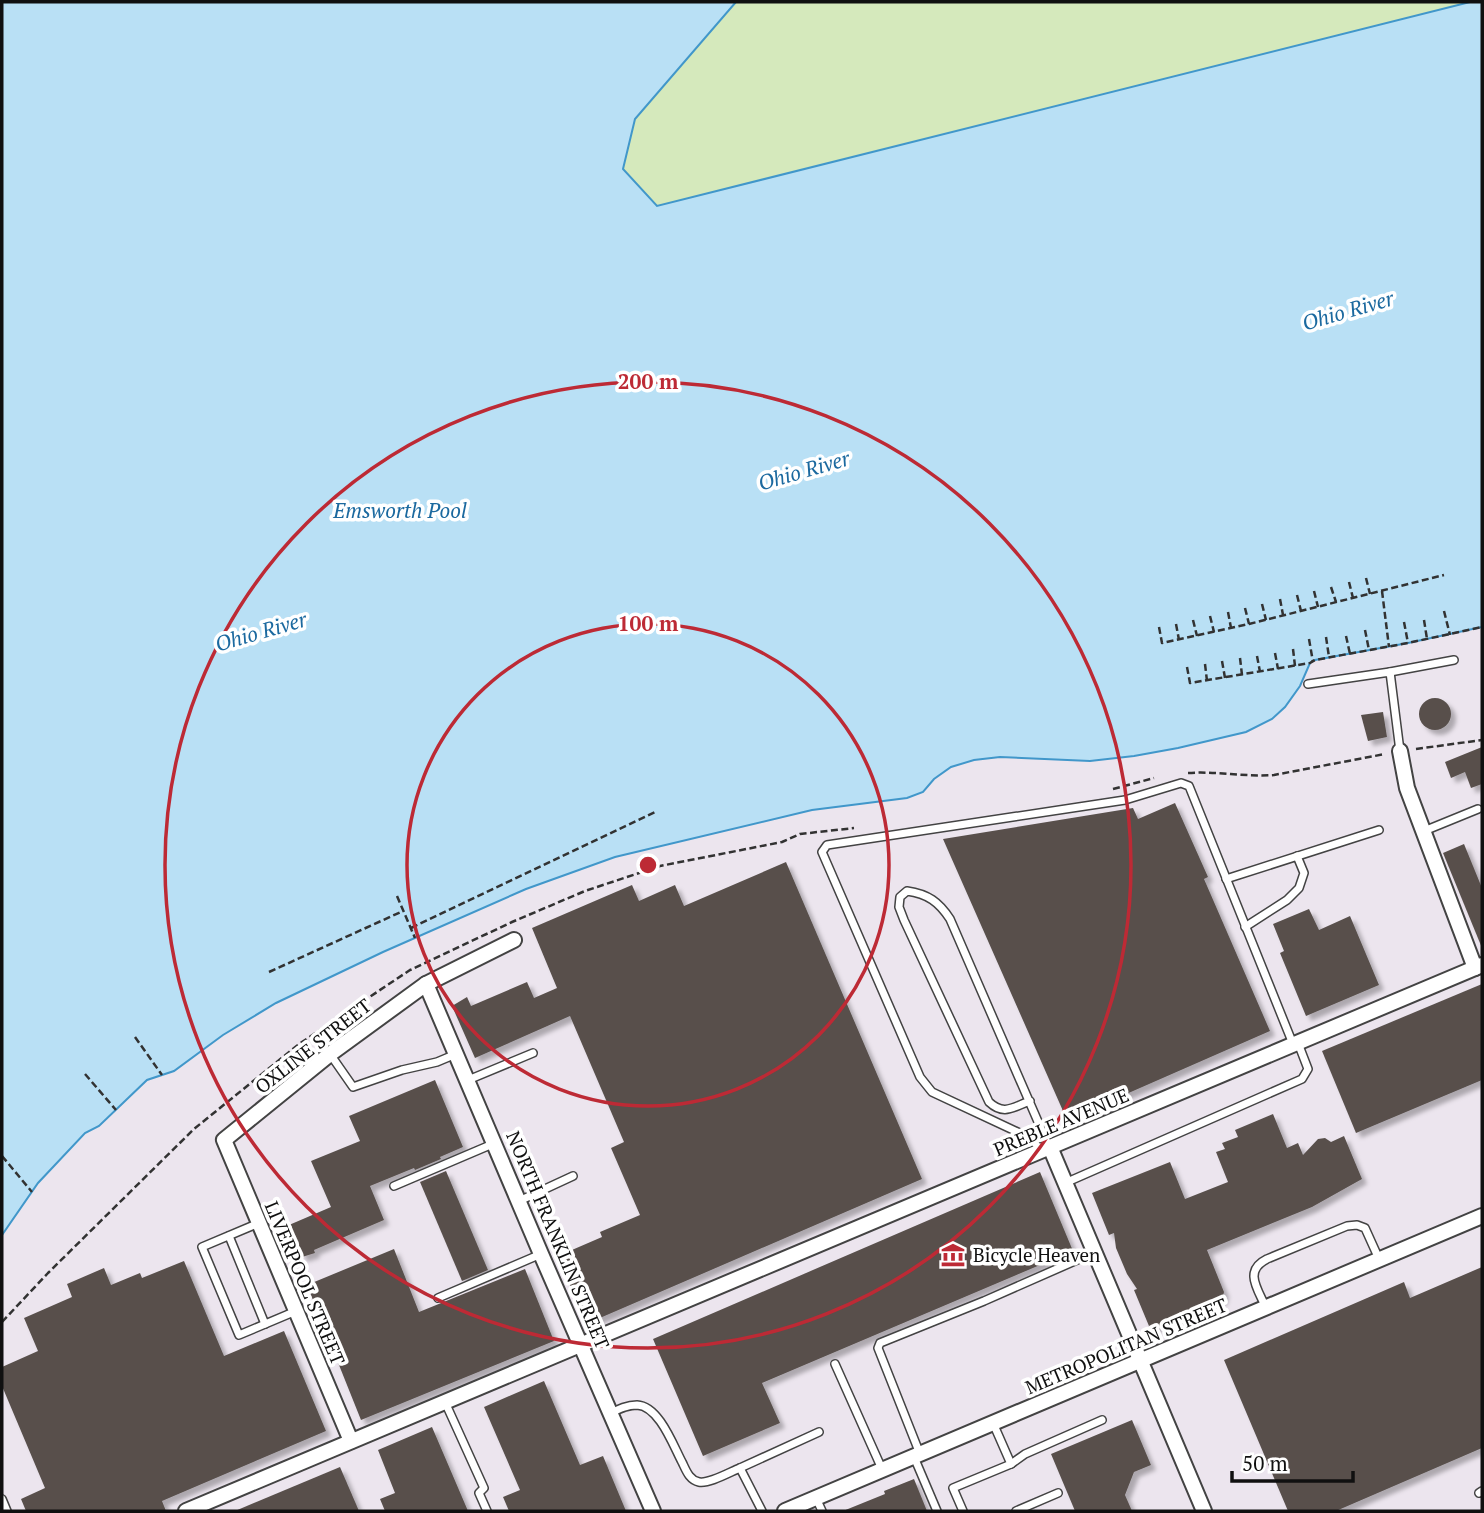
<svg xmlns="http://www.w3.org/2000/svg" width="1484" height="1513" font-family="'PT Serif',serif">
  <defs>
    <filter id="shadow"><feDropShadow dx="5" dy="5" stdDeviation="2" flood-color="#0004"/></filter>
  </defs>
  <rect width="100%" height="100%" fill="#fffcf3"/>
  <polygon fill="#ece5ee" points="1482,627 1482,1511 2,1511 2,1235 38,1183 85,1133 99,1126 147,1080 174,1071 223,1035 276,1003 383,952 526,889 615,857 812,810 907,798 923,792 934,779 951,767 974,760 1000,757 1134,756 1178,748 1246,732 1272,719 1285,707 1300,686 1310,663 1315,660 1408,643"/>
  <polygon fill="#d5e9bc" points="736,2 1470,2 657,206 623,169 635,119"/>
  <polygon fill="#b9e0f5" stroke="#4197ca" stroke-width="2" points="2,2 736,2 635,119 623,169 657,206 1470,2 1482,2 1482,627 1408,643 1315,660 1310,663 1300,686 1285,707 1272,719 1246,732 1178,748 1134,756 1090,761 1000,757 974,760 951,767 934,779 923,792 907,798 812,810 615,857 526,889 383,952 276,1003 223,1035 174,1071 147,1080 99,1126 85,1133 38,1183 2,1235"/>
  <g fill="#58504c" filter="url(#shadow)">
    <circle cx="1435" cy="714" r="16"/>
    <polygon points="1383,712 1387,737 1368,741 1361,715"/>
    <polygon points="1482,747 1482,784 1471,788 1465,772 1451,778 1445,762"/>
    <polygon points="1175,803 1208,877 1204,879 1270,1031 1067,1120 943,839 1133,808 1138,819"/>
    <polygon points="1464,844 1482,888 1482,948 1443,853"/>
    <polygon points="786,862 922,1179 586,1324 558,1256 602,1237 600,1232 640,1215 611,1148 624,1142 570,1016 475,1058 452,1006 467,997 471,1006 527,982 534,998 557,988 532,928 632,885 639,901 675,885 684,906"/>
    <polygon points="1309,909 1319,930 1350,916 1379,985 1306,1016 1280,953 1284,951 1273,924"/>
    <polygon points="1482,984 1482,1080 1356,1133 1322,1051"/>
    <polygon points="435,1080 463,1147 440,1157 441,1159 415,1170 414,1168 370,1186 384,1220 314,1250 315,1253 302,1257 289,1225 331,1207 311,1161 360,1141 349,1116"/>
    <polygon points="1273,1114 1287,1148 1298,1143 1303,1155 1318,1139 1325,1138 1331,1142 1344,1136 1362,1179 1312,1207 1207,1250 1224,1292 1222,1300 1155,1328 1149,1326 1134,1290 1137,1289 1127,1274 1116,1248 1114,1233 1109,1235 1092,1193 1170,1162 1185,1199 1228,1182 1216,1152 1225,1149 1222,1143 1238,1137 1235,1130"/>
    <polygon points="446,1171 488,1270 462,1281 420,1182"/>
    <polygon points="1040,1172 1073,1251 762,1383 780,1423 703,1456 653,1339"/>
    <polygon points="394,1249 419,1312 525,1269 554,1341 361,1420 307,1285"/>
    <polygon points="184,1261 224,1356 284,1331 326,1431 162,1501 166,1511 26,1511 21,1499 45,1488 2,1386 2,1367 38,1351 24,1318 72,1297 67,1284 104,1268 111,1285 140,1273 142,1278"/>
    <polygon points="1482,1267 1482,1448 1336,1511 1288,1511 1224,1360 1404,1282 1410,1298"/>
    <polygon points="544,1381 580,1465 603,1456 626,1511 509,1511 503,1497 520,1490 484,1407"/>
    <polygon points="1132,1420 1151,1465 1134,1472 1125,1495 1132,1511 1075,1511 1051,1454"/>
    <polygon points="432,1427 468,1511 385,1511 380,1499 395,1493 378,1450"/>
    <polygon points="340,1467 359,1511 235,1511"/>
    <polygon points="914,1479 927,1511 843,1511 885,1494 884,1491"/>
  </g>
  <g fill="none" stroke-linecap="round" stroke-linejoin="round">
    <g stroke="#434343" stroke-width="10">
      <g id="service">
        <polyline points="1390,672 1454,660"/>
        <polyline points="1308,684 1390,672 1400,751"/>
        <polyline points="1424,831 1478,809"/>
        <polyline points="1226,879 1379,830"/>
        <polyline points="1245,927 1287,900 1299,888 1304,873 1297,856"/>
        <polyline points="330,1054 353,1087 402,1070 437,1062 456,1054"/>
        <polyline points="468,1080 533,1053"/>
        <path d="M1030 1101C1013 1107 1004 1116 989 1102L904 920 899 907 900 897 907 891C928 894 939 902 950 919L1049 1147"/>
        <polyline points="1041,1151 1035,1143 1026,1136 932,1092 920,1077 822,852 827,845 1125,800 1181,783 1189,786 1293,1044"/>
        <polyline points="1065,1183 1302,1079 1308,1069 1298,1043"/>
        <polyline points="394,1186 495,1143"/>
        <polyline points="519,1201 573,1176"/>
        <polyline points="259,1223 202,1247 239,1335 296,1311"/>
        <polyline points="229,1236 265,1324"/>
        <polyline points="438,1298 541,1254"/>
        <path d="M1266 1308C1258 1289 1243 1271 1267 1259L1347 1226 1357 1225 1365 1228 1379 1259"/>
        <polyline points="835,1364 882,1469"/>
        <polyline points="445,1402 484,1488 479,1493 487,1511"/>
        <path d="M611 1413C619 1409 627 1405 637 1405 659 1406 673 1445 682 1462 686 1470 689 1480 699 1482 709 1484 730 1472 740 1468"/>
        <polyline points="920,1454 878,1348 880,1343 984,1301 1093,1253"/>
        <polyline points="914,1457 937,1511"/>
        <polyline points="1011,1464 1025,1454 1102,1420"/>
        <polyline points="1479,1493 1482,1491"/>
        <polyline points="816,1498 822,1511"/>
        <polyline points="2,1499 7,1511"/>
        <polyline points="762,1511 740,1468 819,1432"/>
        <polyline points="963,1511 953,1488 1011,1464 993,1423"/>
        <polyline points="1016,1511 1058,1493"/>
      </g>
    </g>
    <g stroke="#434343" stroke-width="18">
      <g id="minor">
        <polyline points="1400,751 1407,788 1475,968"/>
        <polyline points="426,984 541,1254 653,1511"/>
        <polyline points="1050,1147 1204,1511"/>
        <polyline points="351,1441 224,1140 330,1054 426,984 514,940"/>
        <polyline points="186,1511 1482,965"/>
        <polyline points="785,1511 1482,1216"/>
      </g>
    </g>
    <g stroke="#323232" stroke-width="2.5" stroke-dasharray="7 3.5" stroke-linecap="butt">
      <polyline points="1366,578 1370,594"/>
      <polyline points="1349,582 1353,598"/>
      <polyline points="1331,587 1336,602"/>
      <polyline points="1314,591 1318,607"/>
      <polyline points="1382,591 1389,647"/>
      <polyline points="1297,595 1301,611"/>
      <polyline points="1280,599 1283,615"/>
      <polyline points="1262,604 1266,620"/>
      <polyline points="1245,608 1249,624"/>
      <polyline points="1444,611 1450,635"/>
      <polyline points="1228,612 1231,628"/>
      <polyline points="1210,616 1214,632"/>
      <polyline points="1193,620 1197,636"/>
      <polyline points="1424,620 1427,639"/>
      <polyline points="1404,622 1408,643"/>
      <polyline points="1176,624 1179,640"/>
      <polyline points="1159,627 1162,643 1249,624 1444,575"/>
      <polyline points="1365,630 1369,650"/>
      <polyline points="1346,636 1350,654"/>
      <polyline points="1326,637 1329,657"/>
      <polyline points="1309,639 1313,662"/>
      <polyline points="1293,649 1295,666"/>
      <polyline points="1275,653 1278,669"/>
      <polyline points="1257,656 1260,672"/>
      <polyline points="1240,658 1242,675"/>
      <polyline points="1222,661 1225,678"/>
      <polyline points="1205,664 1207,681"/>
      <polyline points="1187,667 1190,683 1310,663 1315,660 1408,643 1482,627"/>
      <polyline points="1416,749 1482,740"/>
      <path d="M1188 773C1217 771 1245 777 1274 775L1385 754"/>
      <polyline points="1113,789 1154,778"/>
      <polyline points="397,896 415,938"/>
      <polyline points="411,928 655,812"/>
      <polyline points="269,972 403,911"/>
      <polyline points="135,1037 162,1075"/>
      <polyline points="85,1074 116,1110"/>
      <polyline points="2,1156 32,1192"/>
      <polyline points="2,1322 48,1273 194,1129 299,1044 410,970 512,922 585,891 660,866 782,842 800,834 854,828"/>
    </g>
    <use href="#service" stroke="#fff" stroke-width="7"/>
    <use href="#minor" stroke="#fff" stroke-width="14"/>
  </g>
  <g fill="none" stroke="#bd2a35" stroke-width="3.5">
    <circle cx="648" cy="865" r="241"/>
    <circle cx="648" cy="865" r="483"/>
  </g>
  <defs>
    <g id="museum-bare" transform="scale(1.89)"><path d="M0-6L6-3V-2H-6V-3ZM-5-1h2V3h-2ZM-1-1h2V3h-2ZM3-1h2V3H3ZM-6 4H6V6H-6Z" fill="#bd2a35" stroke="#fff" stroke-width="2.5" paint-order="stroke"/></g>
  </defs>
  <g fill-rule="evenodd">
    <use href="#museum-bare" x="953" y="1255"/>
  </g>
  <g text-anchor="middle" stroke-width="7" stroke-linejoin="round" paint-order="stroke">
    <g font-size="19" fill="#101010" stroke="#fff">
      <text transform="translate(313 1046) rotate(-38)" y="7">OXLINE STREET</text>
      <text transform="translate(1061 1122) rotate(-23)" y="7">PREBLE AVENUE</text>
      <text transform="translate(558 1240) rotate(67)" y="7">NORTH FRANKLIN STREET</text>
      <text transform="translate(305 1283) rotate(67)" y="7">LIVERPOOL STREET</text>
      <text transform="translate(1126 1346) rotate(-23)" y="7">METROPOLITAN STREET</text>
    </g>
    <g font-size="19" fill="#101010" stroke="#fff" text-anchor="start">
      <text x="973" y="1262">Bicycle Heaven</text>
    </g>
    <g font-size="21" font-style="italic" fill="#1b699f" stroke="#fff">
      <text transform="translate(1348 311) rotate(-16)" y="7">Ohio River</text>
      <text transform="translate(804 471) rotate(-16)" y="7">Ohio River</text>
      <text x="400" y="518">Emsworth Pool</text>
      <text transform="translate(261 632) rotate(-16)" y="7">Ohio River</text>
    </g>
  </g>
  <circle cx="648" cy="865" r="10" fill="#bd2a35" stroke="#fff" stroke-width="3.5"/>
  <g font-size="21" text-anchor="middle" font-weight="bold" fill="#bd2a35" stroke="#fff" stroke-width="7" stroke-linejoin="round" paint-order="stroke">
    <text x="648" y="389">200 m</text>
    <text x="648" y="631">100 m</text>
  </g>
  <rect width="1484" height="1513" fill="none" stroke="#101010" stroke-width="7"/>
  <path d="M1232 1471v10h121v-10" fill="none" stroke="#101010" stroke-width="3.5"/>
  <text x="1242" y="1471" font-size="21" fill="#101010" stroke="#ffffff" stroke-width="5" paint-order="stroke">50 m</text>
</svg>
